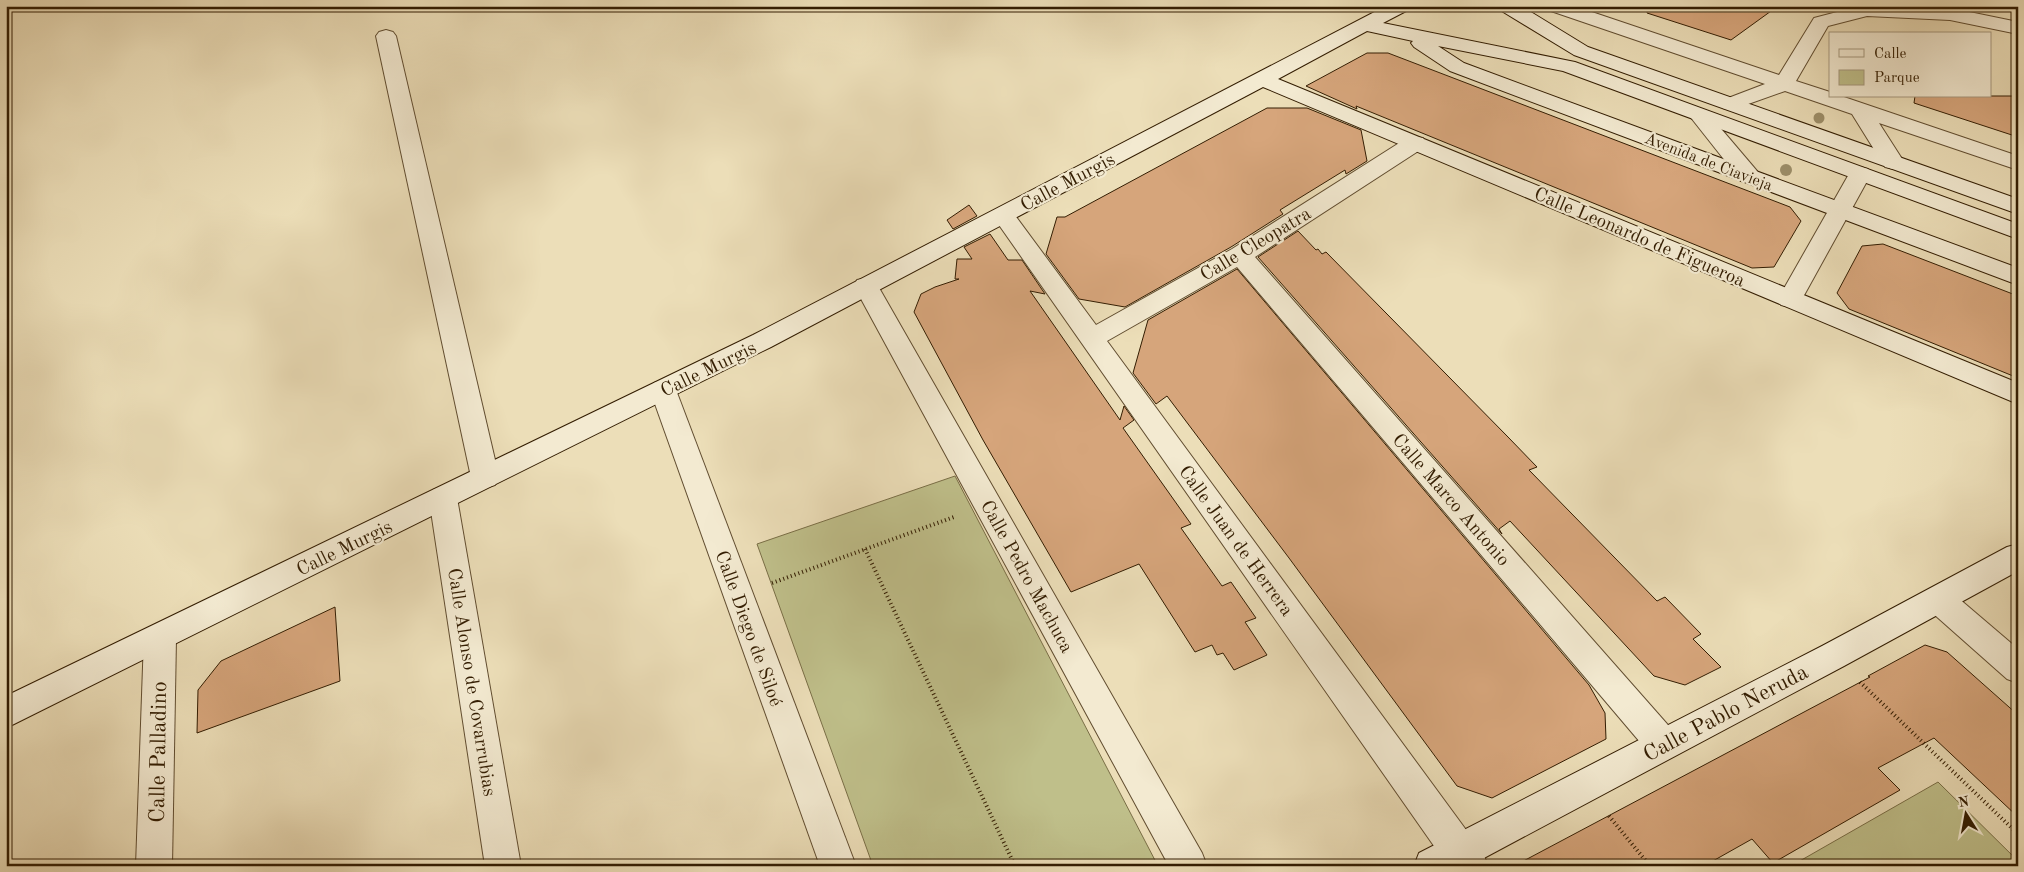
<svg xmlns="http://www.w3.org/2000/svg" width="2024" height="872" font-family="'Old Standard TT',serif">
  <rect width="100%" height="100%" fill="#ecdeb8"/>
  <filter id="stains"><feTurbulence type="fractalNoise" baseFrequency=".004" numOctaves="4"/><feColorMatrix values="0 0 0 0 .2 0 0 0 0 .09 0 0 0 0 .02 0 0 0 .5 -.17"/></filter>
  <radialGradient id="worn" r=".72"><stop offset=".6" stop-color="#630" stop-opacity="0"/><stop offset="1" stop-color="#630" stop-opacity=".3"/></radialGradient>
  <g fill="#bfbf8a" stroke="#796e46">
    <polygon points="955,476 1158,866 873,866 757,544"/>
    <polygon points="1938,782 2018,861 2018,866 1791,866"/>
  </g>
  <g fill="#d6a57b" stroke="#331d02">
    <polygon points="1648,6 1778,6 1731,40 1647,13"/>
    <polygon points="1367,53 1388,53 1790,207 1801,221 1774,267 1752,268 1356,106 1357,109 1306,86"/>
    <polygon points="1915,96 2018,96 2018,137 1914,103"/>
    <polygon points="1267,108 1307,108 1361,130 1367,161 1346,174 1345,170 1280,210 1283,214 1231,247 1125,307 1079,299 1046,254 1057,217 1065,217"/>
    <polygon points="969,205 977,216 953,229 947,220"/>
    <polygon points="1298,231 1316,250 1318,249 1322,254 1326,252 1508,437 1537,467 1529,470 1657,601 1665,597 1701,634 1693,639 1721,667 1685,685 1654,676 1510,521 1499,529 1502,534 1258,257"/>
    <polygon points="990,234 1008,260 1022,260 1045,294 1030,291 1120,420 1124,406 1134,420 1123,428 1191,524 1181,528 1222,586 1231,582 1256,618 1245,622 1267,655 1234,670 1223,653 1217,655 1212,645 1195,652 1139,564 1071,592 983,440 914,312 921,294 935,287 959,279 955,279 957,259 972,259 964,247"/>
    <polygon points="1883,244 2018,296 2018,378 1849,309 1837,293 1862,246"/>
    <polygon points="1237,269 1589,685 1605,713 1606,739 1492,798 1457,786 1289,558 1167,396 1156,404 1133,373 1148,320"/>
    <polygon points="335,607 340,681 197,733 198,690 221,661"/>
    <polygon points="1925,645 1947,652 2018,715 2018,817 1934,738 1878,768 1900,790 1773,863 1752,839 1704,866 1514,866 1870,677 1868,676"/>
  </g>
  <g fill="none" stroke-linecap="round" stroke-linejoin="round">
    <g stroke="#614d30" stroke-width="2">
      <g id="street">
        <polygon points="1546,6 1574,6 1779,75 1814,18 1860,6 1906,6 1950,8 2018,22 2018,34 1950,20 1867,16 1828,26 1796,81 1830,92 1830,96 1841,96 2018,156 2018,170 1879,123 1904,162 1901,167 1893,169 1885,167 1852,114 1785,91 1737,108 1730,110 1723,108 1720,104 1723,100 1765,84 1548,10"/>
        <polygon points="386,30 393,32 396,36 499,477 495,485 485,488 475,485 471,477 376,36 379,32"/>
        <polygon points="1699,109 1706,111 1757,171 1760,176 1757,181 1749,183 1741,181 1692,119 1689,115 1692,111"/>
        <polygon points="1415,137 1423,138 1426,143 1423,148 1255,257 1675,733 1680,744 1675,755 1663,760 1651,755 1237,267 1107,341 1483,853 1488,866 1448,866 992,215 995,210 1003,208 1011,210 1096,325 1232,249 1407,138"/>
        <polygon points="1860,167 1868,169 1871,174 1802,299 1799,305 1790,307 1781,305 1778,299 1849,174 1852,169"/>
        <polygon points="866,278 875,280 878,286 1202,853 1207,866 1169,866 854,286 857,280"/>
        <polygon points="663,380 672,383 676,390 856,866 820,866 650,390 654,383"/>
        <polygon points="443,486 453,490 457,498 521,866 485,866 429,498 433,490"/>
        <polygon points="1939,587 1950,591 2018,649 2018,683 2007,679 1928,609 1924,600 1928,591"/>
        <polygon points="160,624 171,628 176,638 172,866 136,866 144,638 149,628"/>
      </g>
    </g>
    <g stroke="#331d02" stroke-width="2">
      <g id="secondary">
        <polygon points="1386,6 1410,6 1408,10 1383,23 1575,62 2018,224 2018,239 1563,71 1438,46 1464,63 2018,268 2018,285 1450,71 1414,47 1411,43 1413,41 1367,31 1278,79 2018,383 2018,404 1263,87 771,347 6,728 6,696 753,335"/>
        <polygon points="1498,6 1521,6 1588,47 2018,199 2018,214 1574,55 1500,10"/>
        <polygon points="2018,544 2018,571 1844,666 1469,866 1414,866 1419,853 1822,646 2007,547"/>
      </g>
    </g>
    <g stroke="#331d02" stroke-width="4" stroke-dasharray="1 3" stroke-linecap="butt">
      <polyline points="865,549 1015,866"/>
      <polyline points="772,583 954,517"/>
      <polyline points="1860,682 2018,834"/>
      <polyline points="1609,816 1650,866"/>
    </g>
    <use href="#street" fill="#f3ead1" fill-rule="evenodd"/>
    <use href="#secondary" fill="#f3ead1" fill-rule="evenodd"/>
  </g>
  <g fill="#9d8f6a">
    <circle cx="1819" cy="118" r="5.5"/>
    <circle cx="1786" cy="170" r="6"/>
  </g>
  <g text-anchor="middle" stroke-width="4.5" stroke-linejoin="round" paint-order="stroke">
    <g font-size="16" fill="#331d02" stroke="#f3ead1">
      <text transform="translate(1709 161) rotate(21)" y="6">Avenida de Ciavieja</text>
    </g>
    <g font-size="19" fill="#331d02" stroke="#f3ead1">
      <text transform="translate(1067 181) rotate(-28)" y="7">Calle Murgis</text>
      <text transform="translate(1640 236) rotate(23)" y="7">Calle Leonardo de Figueroa</text>
      <text transform="translate(1255 243) rotate(-31)" y="7">Calle Cleopatra</text>
      <text transform="translate(708 368) rotate(-26)" y="7">Calle Murgis</text>
      <text transform="translate(1452 499) rotate(49)" y="7">Calle Marco Antonio</text>
      <text transform="translate(1237 540) rotate(54)" y="7">Calle Juan de Herrera</text>
      <text transform="translate(344 547) rotate(-26)" y="7">Calle Murgis</text>
      <text transform="translate(1028 576) rotate(61)" y="7">Calle Pedro Machuca</text>
      <text transform="translate(750 628) rotate(70)" y="7">Calle Diego de Siloé</text>
      <text transform="translate(473 682) rotate(81)" y="7">Calle Alonso de Covarrubias</text>
    </g>
    <g font-size="22" fill="#331d02" stroke="#f3ead1">
      <text transform="translate(1725 712) rotate(-28)" y="8">Calle Pablo Neruda</text>
      <text transform="translate(157 752) rotate(-89)" y="8">Calle Palladino</text>
    </g>
  </g>
  <rect width="2024" height="872" fill="none" stroke="#ecdeb8" stroke-width="25"/>
  <rect x="8" y="8" width="2009" height="857" fill="none" stroke="#331d02" stroke-width="2.5"/>
  <rect x="12" y="12" width="1999" height="847" fill="none" stroke="#331d02"/>
  <rect x="1829" y="32" width="162" height="65" fill="#f3ead1" stroke="#a6987e"/>
  <rect x="1839" y="49" width="25" height="8" fill="#f3ead1" stroke="#a6987e"/>
  <text x="1874" y="58" font-size="15" fill="#331d02">Calle</text>
  <rect x="1839" y="70" width="25" height="15" fill="#bfbf8a" stroke="#a6987e"/>
  <text x="1874" y="82" font-size="15" fill="#331d02">Parque</text>
  <g transform="translate(1966 814) rotate(349)" stroke="#f3ead1" stroke-width="4" paint-order="stroke">
  <path d="M0-4L9 19L0 12L-9 19Z" fill="#331d02"/>
  <text y="-8" font-size="14" font-weight="bold" text-anchor="middle" fill="#331d02">N</text>
  </g>
  <rect width="100%" height="100%" filter="url(#stains)"/>
  <rect width="100%" height="100%" fill="url(#worn)"/>
</svg>
